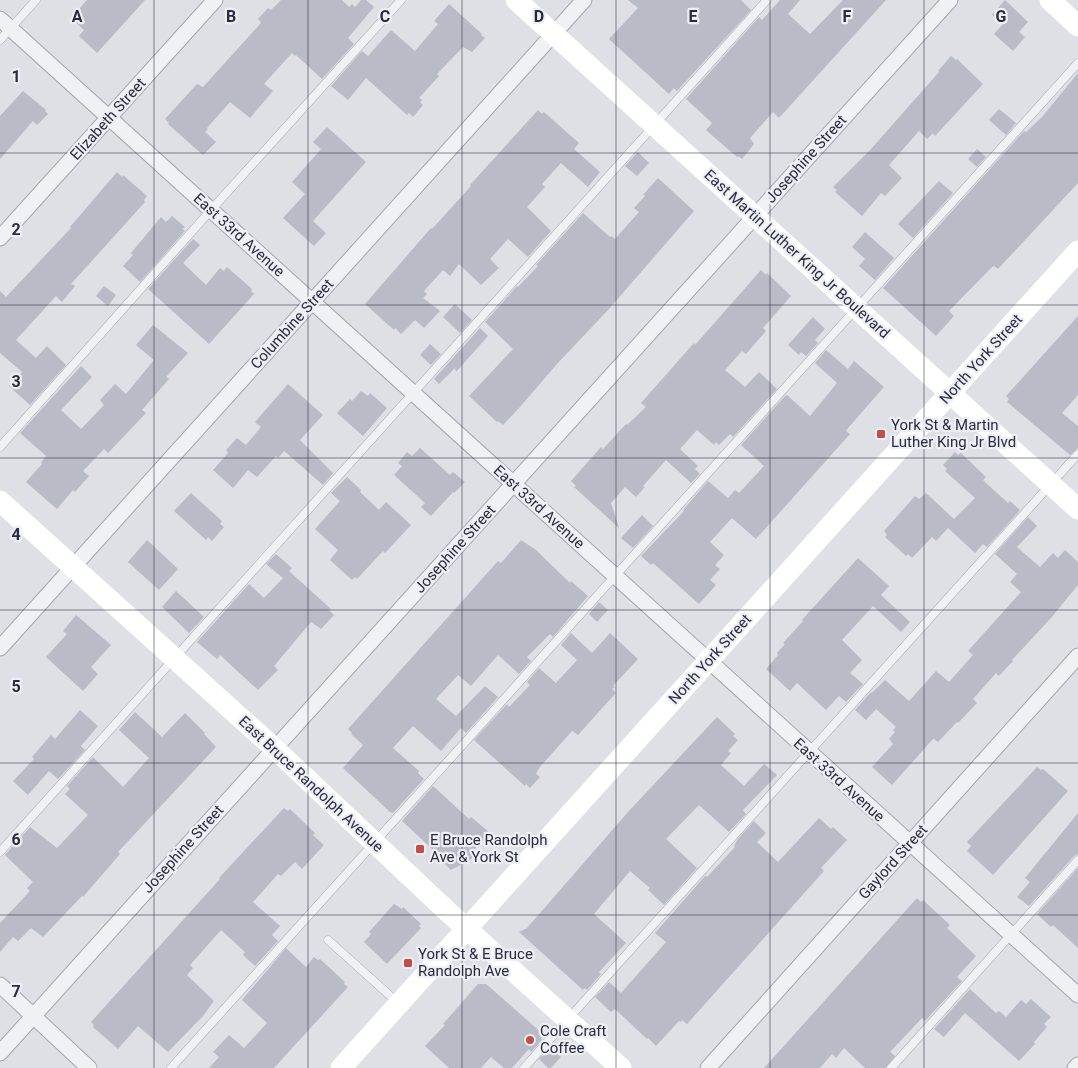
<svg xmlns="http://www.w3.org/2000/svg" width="1078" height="1068" font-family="Roboto,sans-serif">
  <rect width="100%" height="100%" fill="#dee0e6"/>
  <g fill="#b9bbc6">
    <polygon points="87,0 145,0 97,53 79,36 84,30 71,18"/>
    <polygon points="281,0 342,0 349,7 352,4 355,7 361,0 366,0 374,7 348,38 354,44 322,79 296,55 295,56 292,53 264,84 273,91 250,118 230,102 207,128 208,129 205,132 216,142 203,155 168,124 169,123 165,119 197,84 203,87 260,24 261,22 258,19 268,8 271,10"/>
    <polygon points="628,0 741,0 751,10 677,91 674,88 669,94 609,39 638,8"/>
    <polygon points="780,0 800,0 788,14 810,34 843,0 886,0 779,118 773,112 750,138 754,144 742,159 738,156 737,157 706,130 712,123 686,99 759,17 762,20"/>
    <polygon points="1005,0 1028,22 1019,32 1025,37 1013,51 994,34 1003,24 992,15"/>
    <polygon points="449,4 482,34 481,35 485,38 472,52 463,47 437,74 439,76 419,98 422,100 420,102 423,105 413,117 409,113 407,115 366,78 348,100 331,86 362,51 368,56 391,30 415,51 438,24 434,21"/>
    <polygon points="951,56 956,60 957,59 983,84 935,136 933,133 927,139 919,131 889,165 902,178 885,196 881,193 862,216 835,192 837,190 833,187 871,149 939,72 938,71"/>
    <polygon points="1078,73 1078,183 998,269 994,266 992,267 949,311 954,316 936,336 883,288 1024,131 1026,132 1042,117"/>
    <polygon points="23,91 46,110 45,111 48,114 37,125 33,121 0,159 0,116"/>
    <polygon points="999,109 1016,123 1006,135 989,120"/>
    <polygon points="538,110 542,114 544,112 579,143 574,149 600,172 588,187 561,163 542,184 545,187 527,207 551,231 528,257 508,239 490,259 499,268 481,285 459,264 450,276 443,270 424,291 427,294 423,298 440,311 424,328 415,320 401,334 395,328 394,330 365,304 431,228 432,229 471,186 470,185"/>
    <polygon points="327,127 366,162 313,221 326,233 314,246 283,218 305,194 292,182 321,149 313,142"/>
    <polygon points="977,149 986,157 977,167 968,159"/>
    <polygon points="638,152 649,163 637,176 625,166"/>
    <polygon points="117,172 122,177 123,175 147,196 144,200 145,202 71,284 75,286 62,302 56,296 16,340 36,358 47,346 66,365 30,405 9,386 22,372 0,353 0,291 6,297 71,228 70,227"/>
    <polygon points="658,178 694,211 609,309 556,365 520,407 503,425 498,421 497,422 469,396 513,349 485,322 517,286 518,287 538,266 536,265 583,213 610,237 611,236 615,239 639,212 634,208 645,196 643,195"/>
    <polygon points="939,181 953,193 913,238 898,224"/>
    <polygon points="172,216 185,227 182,229 185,231 140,282 123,266 133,255 131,253 161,217 166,222"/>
    <polygon points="865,232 894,258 875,280 859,266 865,259 852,247"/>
    <polygon points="193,239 200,245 183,263 206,285 220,268 224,271 227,267 252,289 251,291 254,294 209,344 148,289"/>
    <polygon points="761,270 766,275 767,273 791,296 763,328 766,331 746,354 742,351 725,370 745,387 759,372 777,389 733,437 730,434 719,445 716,442 714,445 697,430 680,449 698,466 695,469 700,474 691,483 666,460 643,486 645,487 636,497 625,487 611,503 619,528 574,487 576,486 571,481 601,447 603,449 626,424 627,425 646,407 641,403 694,343 695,345"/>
    <polygon points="104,286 116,295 108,306 96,296"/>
    <polygon points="455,304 472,320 460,333 443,317"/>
    <polygon points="1078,316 1078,395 1062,413 1078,426 1078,448 1070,455 1007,402 1009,399 1006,396"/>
    <polygon points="813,317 825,329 815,340 818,343 806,356 801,352 799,355 788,345"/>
    <polygon points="153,325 188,353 166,377 169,379 142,410 146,413 108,453 104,449 83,471 89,476 75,492 73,490 57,509 26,482 42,464 41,463 46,456 20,433 81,366 92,377 61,410 81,429 104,405 100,400 115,384 126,394 154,360 136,345"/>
    <polygon points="480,328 488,336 456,372 455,368 439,384 434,379"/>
    <polygon points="430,344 441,354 431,365 420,355"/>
    <polygon points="826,350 848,369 854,361 884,387 848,428 846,431 850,434 756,539 732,518 710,542 724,555 715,565 720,569 710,580 716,585 699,604 653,563 651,565 641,556 684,511 683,510 708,481 728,498 735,490 739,493 764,466 741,445 785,396 787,395 810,416 837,383 815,363"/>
    <polygon points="288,384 323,415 300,440 333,473 323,485 284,451 278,458 276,456 257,477 248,470 233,488 213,470 228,453 226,450 237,438 246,445 261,427 255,422"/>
    <polygon points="361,391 368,396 370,393 387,408 363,436 337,413 350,399 352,401"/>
    <polygon points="420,448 450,475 453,472 465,482 454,493 453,492 431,516 421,507 425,503 394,475 402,466 398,463 407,452 412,456"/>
    <polygon points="955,452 958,455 961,453 986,477 983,480 986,483 1008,503 1010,501 1020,510 987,547 983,544 975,553 948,528 936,541 932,537 912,558 908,554 906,556 885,537 887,535 884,531 915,496 919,499 926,493 954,519 975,498 945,471 947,469 943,465"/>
    <polygon points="347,477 361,490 360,492 379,510 386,502 411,525 385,553 383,551 357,579 355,577 352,580 330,560 338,550 315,529 340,501 331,493"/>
    <polygon points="191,493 222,521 220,524 224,527 212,541 208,537 206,540 174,511"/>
    <polygon points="642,515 653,526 633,548 621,538"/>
    <polygon points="1028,517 1037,526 1017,547 1040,567 1053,553 1058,558 1065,550 1078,562 1078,585 1051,618 1012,660 1013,661 999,676 996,673 973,699 977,703 958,723 957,722 938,742 934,739 933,739 892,785 872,767 893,744 889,739 895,732 893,730 896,727 876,709 866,720 855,710 871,692 872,693 885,680 909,701 936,671 949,682 973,655 968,651 1021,592 1010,582 1017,574 995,554"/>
    <polygon points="147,540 178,569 159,590 128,562"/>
    <polygon points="521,540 536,550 570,583 571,581 588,596 553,637 550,634 527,657 531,661 519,674 498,655 471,686 458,675 436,699 456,716 485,686 498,697 466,733 461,728 441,751 413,726 393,748 419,771 418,773 424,779 393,813 390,812 343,768 363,745 351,734 352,733 348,729 498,561 501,563"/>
    <polygon points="276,554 292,568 284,577 289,571 331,609 329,610 334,615 321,629 311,622 274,666 278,670 258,690 220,655 217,659 197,642 249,584 264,598 283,578 266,564"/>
    <polygon points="858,558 889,586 881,595 910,622 901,632 873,606 842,640 862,660 850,673 863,684 846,702 839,696 826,710 797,683 790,691 766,669 778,655 777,653 785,644 783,643 803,621 802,620"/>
    <polygon points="176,591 204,617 189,633 162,607"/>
    <polygon points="599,602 608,610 597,622 589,614"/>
    <polygon points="76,615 111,645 91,667 98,674 83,691 46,657 67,634 63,631"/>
    <polygon points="571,633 592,653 610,633 638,659 613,686 615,687 612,689 616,693 604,706 578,735 572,731 539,768 536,774 540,777 530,788 526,784 525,786 474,740 507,704 509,707 530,685 527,682 539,668 556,683 577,660 561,645"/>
    <polygon points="80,710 98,726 81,746 85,750 58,779 49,771 28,795 13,781 34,759 32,757 51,735 55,739"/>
    <polygon points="135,712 162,737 185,713 205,733 204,734 216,747 118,852 120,854 83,897 82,896 43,937 31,928 18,941 13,937 0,952 0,923 30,891 27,888 33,882 5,855 30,827 57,848 88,815 65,794 70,789 67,786 93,757 123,787 149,758 119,730"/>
    <polygon points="717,717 735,734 733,736 738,740 728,751 731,753 721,765 744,786 764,764 777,775 743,810 746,814 729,832 699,805 666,839 697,868 664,905 648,890 650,888 630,871 594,914 626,943 599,972 601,974 587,990 585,988 583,990 519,932 527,928 628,812"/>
    <polygon points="1037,767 1041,770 1043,769 1068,791 993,875 967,851 971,846 967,842"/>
    <polygon points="433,786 469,819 471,817 490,833 474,850 477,853 470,860 451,870 442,861 443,859 402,821"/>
    <polygon points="284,808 288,811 290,809 315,833 313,835 324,845 302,869 295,862 281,876 278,874 253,902 280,926 272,935 278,941 255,966 243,955 245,952 221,930 190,965 193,968 187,975 214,1001 203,1016 168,1052 138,1026 118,1049 93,1027 94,1025 91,1022 220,879 219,878 231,865"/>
    <polygon points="1078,813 1078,854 1074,856 1029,906 1017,897 1030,882 1025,878"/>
    <polygon points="819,818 831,829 833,827 847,840 821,868 824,871 687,1024 682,1020 681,1022 679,1021 656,1046 648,1038 647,1039 615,1009 611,1012 595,997 609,982 621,993 666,942 655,933 705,876 707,877 735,847 734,846 737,840 754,821 766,833 757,842 778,862"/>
    <polygon points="1078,868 1078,948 1053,925 1051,927 1037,914"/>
    <polygon points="917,898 921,902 923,900 950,925 947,928 976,956 957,977 962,981 925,1021 922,1018 890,1052 895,1056 886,1068 865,1068 844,1048 836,1058 832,1054 820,1068 764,1068"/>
    <polygon points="394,904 402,909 403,907 421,924 419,926 421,928 387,964 364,942 371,934 369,932"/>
    <polygon points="286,948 306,967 314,957 318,960 320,959 345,982 344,984 348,987 274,1068 209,1068 219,1057 213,1052 229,1035 244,1048 267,1023 242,1000"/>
    <polygon points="478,984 486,984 544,1035 541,1039 542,1040 531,1052 529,1049 512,1068 504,1068 491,1057 481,1068 449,1068 425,1046 445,1025 443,1024"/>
    <polygon points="970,989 996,1013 999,1011 1006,1017 1021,1000 1026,1004 1031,999 1051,1017 1044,1024 1047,1027 1034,1042 1035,1044 1019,1061 965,1013 944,1037 934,1029"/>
    <polygon points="550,1048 561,1057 551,1068 548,1068 539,1059"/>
  </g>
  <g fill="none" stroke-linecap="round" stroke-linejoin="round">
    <g stroke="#a4a6b0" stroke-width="9">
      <g id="lane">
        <polyline points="0,40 36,0"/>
        <polyline points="0,447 211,210 401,0"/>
        <polyline points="0,852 767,0"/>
        <polyline points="328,940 397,1002"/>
        <polyline points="171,1068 1078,63"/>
        <polyline points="524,1068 1078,454"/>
        <polyline points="891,1068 1078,860"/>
      </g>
    </g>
    <g stroke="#a4a6b0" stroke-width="17">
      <g id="street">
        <polyline points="0,19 1078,995"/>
        <polyline points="0,238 215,0"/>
        <polyline points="0,648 584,0"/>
        <polyline points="0,985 89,1068"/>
        <polyline points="0,1053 950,0"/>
        <polyline points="708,1068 1078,656"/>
        <polyline points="1075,1068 1078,1065"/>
      </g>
    </g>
    <use href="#lane" stroke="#f0f1f5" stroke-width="8"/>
    <use href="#street" stroke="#f0f1f5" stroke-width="15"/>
    <g stroke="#fff" stroke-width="21">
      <polyline points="516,0 1078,509"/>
      <polyline points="1050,0 1078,26"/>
      <polyline points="0,501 274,748 447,911 621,1068"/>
      <polyline points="341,1068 1078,251"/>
    </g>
  </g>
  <path fill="none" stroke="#292c3c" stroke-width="1" stroke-opacity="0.55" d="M154 0V1068M308 0V1068M462 0V1068M616 0V1068M770 0V1068M924 0V1068M0 153H1078M0 305H1078M0 458H1078M0 610H1078M0 763H1078M0 915H1078"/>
  <g fill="#c24e4c" stroke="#edeff4" stroke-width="2">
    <rect x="876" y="429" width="10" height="10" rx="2.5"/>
    <rect x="415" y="844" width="10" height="10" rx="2.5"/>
    <rect x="403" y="958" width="10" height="10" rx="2.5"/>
    <circle cx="530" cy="1040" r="5"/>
  </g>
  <g text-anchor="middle" stroke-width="4.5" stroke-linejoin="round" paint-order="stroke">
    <g font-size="15" fill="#292c3c" stroke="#edeff4">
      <text transform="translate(108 119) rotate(-48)" y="5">Elizabeth Street</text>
      <text transform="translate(806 159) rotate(-48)" y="5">Josephine Street</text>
      <text transform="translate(239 235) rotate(42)" y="5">East 33rd Avenue</text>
      <text transform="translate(797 254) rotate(42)" y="5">East Martin Luther King Jr Boulevard</text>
      <text transform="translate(292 324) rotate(-48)" y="5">Columbine Street</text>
      <text transform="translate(981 359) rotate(-48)" y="5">North York Street</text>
      <text transform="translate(539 507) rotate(42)" y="5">East 33rd Avenue</text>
      <text transform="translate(455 549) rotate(-48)" y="5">Josephine Street</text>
      <text transform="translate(710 659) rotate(-48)" y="5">North York Street</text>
      <text transform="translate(839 780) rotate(42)" y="5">East 33rd Avenue</text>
      <text transform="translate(311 784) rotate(43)" y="5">East Bruce Randolph Avenue</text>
      <text transform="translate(183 849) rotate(-48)" y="5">Josephine Street</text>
      <text transform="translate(893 862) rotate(-48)" y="5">Gaylord Street</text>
    </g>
    <g font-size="15" fill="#292c3c" stroke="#edeff4" text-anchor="start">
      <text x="891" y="430">York St &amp; Martin<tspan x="891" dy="17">Luther King Jr Blvd</tspan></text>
      <text x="430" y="845">E Bruce Randolph<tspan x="430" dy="17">Ave &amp; York St</tspan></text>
      <text x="418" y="959">York St &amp; E Bruce<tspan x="418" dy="17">Randolph Ave</tspan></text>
      <text x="540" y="1036">Cole Craft<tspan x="540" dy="17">Coffee</tspan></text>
    </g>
  </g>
  <g font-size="16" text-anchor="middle" font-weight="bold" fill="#292c3c" stroke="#edeff4" stroke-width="4.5" stroke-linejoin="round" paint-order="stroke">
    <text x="77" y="22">A</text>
    <text x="231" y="22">B</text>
    <text x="385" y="22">C</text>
    <text x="539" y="22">D</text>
    <text x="693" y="22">E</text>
    <text x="847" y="22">F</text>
    <text x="1001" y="22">G</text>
    <text x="16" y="82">1</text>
    <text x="16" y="235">2</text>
    <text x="16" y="387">3</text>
    <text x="16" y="540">4</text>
    <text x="16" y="692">5</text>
    <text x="16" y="845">6</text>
    <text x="16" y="997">7</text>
  </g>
</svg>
